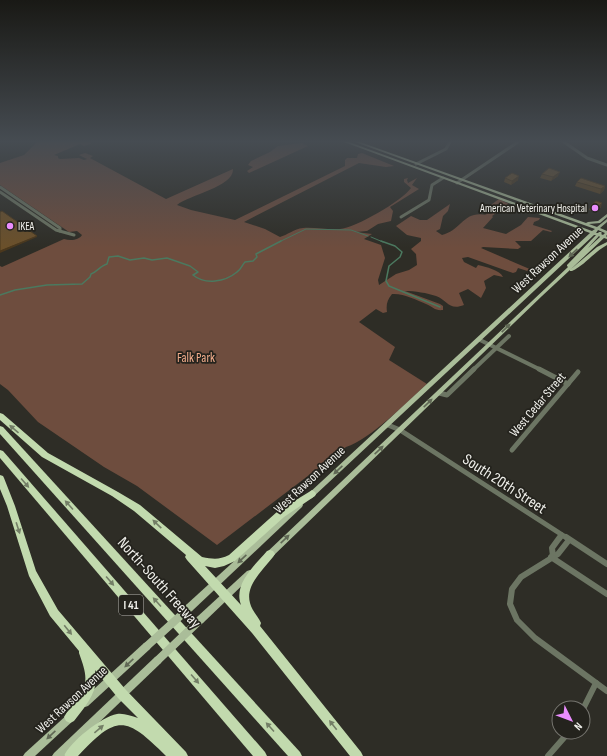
<svg xmlns="http://www.w3.org/2000/svg" width="607" height="756" font-family="'Sofia Sans Condensed',sans-serif">
  <rect width="100%" height="100%" fill="#2e2d26"/>
  <g fill="#6e4d3e">
    <path d="M37 142H90L91 144 84 146 80 144 54 155 58 156V158L60 159 79 158 84 160 87 159 79 155 85 153 93 156 90 158 166 199 233 169C234 187 189 195 177 205L191 210 235 220 345 166V160L347 158H357L358 154 362 153 394 166 386 167 359 163 244 222 265 229 280 237C287 235 294 229 303 228 315 227 327 230 340 229 355 228 402 201 411 188L404 182V179L408 178 407 180 408 183 417 178 412 185 419 189 390 207 393 211 391 221 378 224 367 231 356 232 372 234 364 239 381 245 385 258 378 280 379 285 396 274 409 270 417 265 416 254 411 249 421 241V238L407 235 396 226 411 216 420 220H427L450 204 448 211 443 216 440 229 436 231 442 235C462 230 463 210 487 215L481 212 499 199 509 204 492 216 493 217 483 228 506 234 521 225 528 217 540 218 539 220 534 222 533 225 552 231 551 232 543 230 531 241H515L521 247 518 249 483 247 481 248 539 273 540 275 518 268 516 272 513 273 468 257 462 258 464 262 476 268 478 265C486 267 500 270 503 277L494 275 484 281 486 288 481 298 468 289 459 293 464 305C449 311 447 300 436 296 427 293 415 291 405 291L440 304 443 306V310C435 311 433 307 426 304 417 300 403 293 392 294 387 300 386 305 387 312L383 313 376 309 359 322 395 347 389 360 427 384C407 402 371 439 346 447L217 545 137 486 104 467 38 422 8 390 0 384V266L2 267 64 239C71 241 79 240 82 235L77 231 69 232 0 185V163L24 155Z"/>
    <polygon points="302,143 308,146 249,173 247,171 253,167 248,165 251,161 270,152 278,146"/>
  </g>
  <g fill="none" stroke-linecap="round" stroke-linejoin="round">
    <g stroke="#4b795f" stroke-width="1">
      <polyline points="371,237 383,242"/>
      <polyline points="279,242 306,229 351,230 368,236"/>
    </g>
    <g stroke="#4b795f" stroke-width="1.5">
      <polyline points="381,241 395,246 402,252 400,257 389,266 386,281 389,286 440,307"/>
      <path d="M0 295 15 290 47 285 82 284 90 277 91 274C97 272 100 266 107 264L109 257 118 256 130 260 144 258 152 260 167 258 190 266 198 272 193 275C205 285 225 282 237 272 241 270 242 265 245 262L253 261 257 257 256 254 281 241"/>
    </g>
    <g stroke="#6c7563" stroke-width="3">
      <polyline points="564,142 587,158 607,165"/>
      <polyline points="416,164 446,149 450,142"/>
      <polyline points="457,183 518,142"/>
      <polyline points="0,187 60,228 60,231"/>
      <polyline points="0,192 56,230 74,235"/>
      <polyline points="401,217 429,200 432,185 443,178"/>
    </g>
    <g stroke="#6c7563" stroke-width="4">
      <polyline points="480,340 541,370"/>
      <polyline points="473,370 509,336"/>
    </g>
    <g stroke="#6c7563" stroke-width="5">
      <polyline points="539,369 568,384"/>
      <polyline points="439,393 447,395 474,369"/>
      <polyline points="388,425 400,430 567,538"/>
      <polyline points="512,450 578,372"/>
      <polyline points="560,538 562,535"/>
    </g>
    <g stroke="#6c7563" stroke-width="6">
      <polyline points="566,537 607,564"/>
      <polyline points="569,540 558,554 521,577 512,589 510,604 517,620 535,638 607,691"/>
      <polyline points="553,556 552,548 560,537"/>
      <polyline points="551,557 607,594"/>
      <polyline points="583,709 596,683"/>
      <polyline points="548,756 569,732"/>
    </g>
    <g fill="#aabd99" fill-rule="evenodd">
      <path d="M344 142H349L592 231 595 229 355 142H360L586 223 588 222 598 221 607 214V217L600 223 589 224 597 227 607 219V222L600 228 607 231V235L606 236 607 237V239L604 238 571 269 597 247 607 242V245C594 252 585 265 572 271H570V270L542 296 271 558 268 559 265 558 264 556 265 554 568 267 567 266V265L596 235H594L312 498 310 499 308 498 307 496 308 494 590 233ZM598 230 605 233 603 235 601 234 602 233 601 232H599L598 233H596ZM599 236 600 237 588 248Z"/>
      <polygon points="300,502 302,503 303,505 302,507 192,611 189,612 186,611 185,608 186,605 298,503"/>
      <polygon points="250,570 253,571 254,573 253,575 203,623 200,624 197,623 196,620 197,617 247,571"/>
      <polygon points="147,642 150,643 151,646 150,649 88,706 85,707 82,706 81,703 82,700 144,643"/>
      <polygon points="158,656 161,657 162,660 161,663 64,756 52,756 54,753 155,657"/>
      <polygon points="72,712 75,713 76,716 75,719 35,756 23,756 25,753 69,713"/>
    </g>
    <g fill="#c2daae" fill-rule="evenodd">
      <path d="M0 413 3 414 48 453 118 492 140 505 202 557C213 559 219 560 229 555L278 511 309 492 312 490 315 492 316 494 315 496 284 517 235 561 224 566 215 568 205 566 241 605C233 584 255 565 267 551L270 550 273 551 275 554 273 557C263 570 245 585 250 603 252 611 258 616 261 623L260 626 361 752 363 756H350L252 633 187 560 185 557 186 555 134 511 112 496 42 457 0 420Z"/>
      <polygon points="0,426 3,427 300,752 302,756 288,756 0,434"/>
      <polygon points="0,450 3,451 265,752 267,756 253,756 0,458"/>
      <path d="M0 475 3 476 4 478 15 506 36 571 58 610 126 690 186 752 188 756H166C126 716 117 714 78 756H64C70 742 101 717 117 714 124 713 131 716 138 718L118 698 95 670C100 690 86 706 74 721L70 723 66 721 64 717C67 711 72 706 76 701 90 683 86 673 79 653V651L50 616 29 576 7 506 0 489Z"/>
    </g>
    <g stroke="#aabd99" stroke-width="8">
      <polyline points="147,646 189,608"/>
      <polyline points="158,660 200,620"/>
    </g>
  </g>
  <g fill="#5c4524">
    <polygon points="542,174 558,176 551,181 540,178"/>
    <polygon points="505,178 518,180 511,185 504,182"/>
    <polygon points="577,182 605,186 604,190 600,194 575,186"/>
    <polygon points="591,205 601,207 596,212 589,210"/>
  </g>
  <g fill="#4b381d">
    <polygon points="560,172 558,176 551,181 553,177"/>
    <polygon points="519,176 518,180 511,185 512,181"/>
    <polygon points="605,186 604,190 600,194 601,189"/>
    <polygon points="602,203 601,207 596,212 597,208"/>
    <polygon points="37,236 37,237 0,253 0,251"/>
  </g>
  <g fill="#6b502a" stroke="#4b381d">
    <polygon points="549,168 560,172 553,177 542,174"/>
    <polygon points="512,173 519,176 512,181 505,178"/>
    <polygon points="581,178 605,186 601,189 577,182"/>
    <polygon points="596,201 602,203 597,208 591,205"/>
    <polygon points="2,211 37,236 0,251 0,212"/>
  </g>
  <defs><path id="oneway-solid" d="M-6-.8H1V-3.2L6.5 0L1 3.2V.8H-6Z"/></defs>
  <g fill="#606855">
    <use href="#oneway-solid" transform="translate(573 253) rotate(137)"/>
    <use href="#oneway-solid" transform="translate(506 328) rotate(-44)"/>
    <use href="#oneway-solid" transform="translate(428 403) rotate(-44)"/>
    <use href="#oneway-solid" transform="translate(379 450) rotate(-43)"/>
    <use href="#oneway-solid" transform="translate(338 470) rotate(137)"/>
    <use href="#oneway-solid" transform="translate(285 539) rotate(-44)"/>
    <use href="#oneway-solid" transform="translate(242 559) rotate(137)"/>
    <use href="#oneway-solid" transform="translate(129 663) rotate(137)"/>
    <use href="#oneway-solid" transform="translate(51 735) rotate(137)"/>
  </g>
  <g fill="#737e66">
    <use href="#oneway-solid" transform="translate(14 429) rotate(-139)"/>
    <use href="#oneway-solid" transform="translate(25 483) rotate(49)"/>
    <use href="#oneway-solid" transform="translate(69 505) rotate(-132)"/>
    <use href="#oneway-solid" transform="translate(157 524) rotate(-136)"/>
    <use href="#oneway-solid" transform="translate(18 528) rotate(72)"/>
    <use href="#oneway-solid" transform="translate(110 581) rotate(49)"/>
    <use href="#oneway-solid" transform="translate(157 602) rotate(-132)"/>
    <use href="#oneway-solid" transform="translate(68 630) rotate(51)"/>
    <use href="#oneway-solid" transform="translate(195 679) rotate(49)"/>
    <use href="#oneway-solid" transform="translate(333 725) rotate(-128)"/>
    <use href="#oneway-solid" transform="translate(270 727) rotate(-132)"/>
    <use href="#oneway-solid" transform="translate(99 729) rotate(-40)"/>
  </g>
  <linearGradient id="sky" x2="0" y2="1"><stop stop-color="#191915"/><stop offset="0.57" stop-color="#464c52"/><stop offset="1" stop-color="#464c52" stop-opacity="0"/></linearGradient>
  <rect width="607" height="248" fill="url(#sky)"/>
  <g fill="#ea8dfd" stroke="#24231d" stroke-width="1.5">
    <circle cx="595" cy="208" r="4"/>
    <circle cx="10" cy="226" r="4"/>
  </g>
  <g text-anchor="middle" stroke-width="3.5" stroke-linejoin="round" paint-order="stroke">
    <g font-size="11" fill="#f0f0eb" stroke="#24231d" text-anchor="end">
      <text x="587" y="212">American Veterinary Hospital</text>
      <text x="18" y="230" text-anchor="start">IKEA</text>
    </g>
    <rect fill="#24231d" stroke="#b3b2ad" stroke-width="1" x="119" y="595" width="24" height="20" rx="3"/>
    <g font-size="12" font-weight="bold" fill="#f0f0eb">
      <text x="131" y="609">I 41</text>
    </g>
    <g font-size="13" fill="#f0f0eb" stroke="#24231d">
      <text transform="translate(547 259) rotate(-43)" y="5">West Rawson Avenue</text>
      <text transform="translate(537 404) rotate(-50)" y="5">West Cedar Street</text>
      <text transform="translate(309 479) rotate(-43)" y="5">West Rawson Avenue</text>
      <text transform="translate(71 699) rotate(-43)" y="5">West Rawson Avenue</text>
    </g>
    <g font-size="13" fill="#f3ad8c" stroke="#24231d">
      <text x="196" y="362">Falk Park</text>
    </g>
    <g font-size="16" fill="#f0f0eb" stroke="#24231d">
      <text transform="translate(505 483) rotate(33)" y="6">South 20th Street</text>
      <text transform="translate(160 582) rotate(48)" y="6">North-South Freeway</text>
    </g>
  </g>
  <g transform="translate(571 720) rotate(132)"><circle r="19" fill="#24231d" stroke="#76756f"/>
  <path d="M0-3L7 15L0 10L-7 15Z" fill="#ea8dfd"/>
  <text y="-6" font-size="11" font-weight="bold" text-anchor="middle" fill="#f0f0eb">N</text>
  </g>
</svg>
